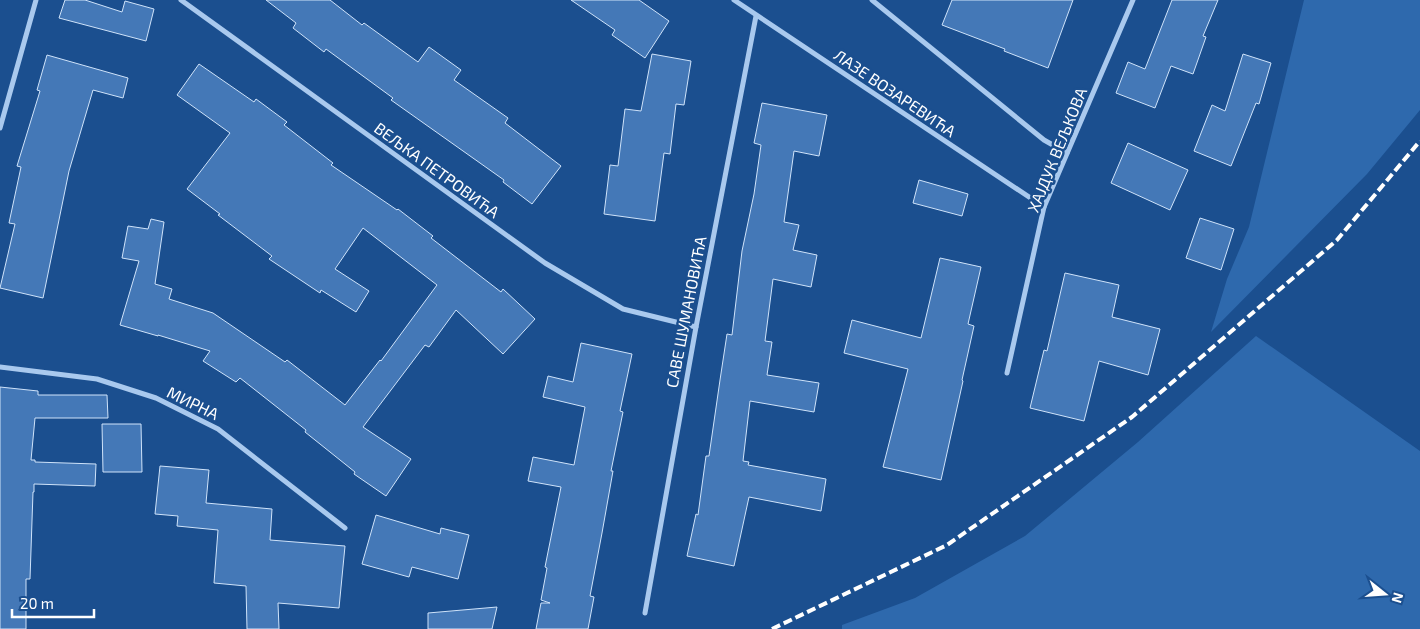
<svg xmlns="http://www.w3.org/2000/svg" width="1420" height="629" font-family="'Exo 2',sans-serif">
  <rect width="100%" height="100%" fill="#1b4f8f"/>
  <g fill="#2e69ad">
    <polygon points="1304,0 1420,0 1420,110 1367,174 1211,332 1227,279 1249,227"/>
    <polygon points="1256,336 1420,451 1420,629 842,629 842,625 915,598 1025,536 1138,442"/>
  </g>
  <g fill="#4478b7" stroke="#cfe3fa">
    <polygon points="65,0 85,0 122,12 125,1 154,9 146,41 59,18"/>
    <polygon points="266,0 330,0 362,25 364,23 418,62 429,47 461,70 454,80 508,118 505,123 561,166 532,204 503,182 504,180 391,100 393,98 326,49 324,52 293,28 296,23"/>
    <polygon points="571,0 639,0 669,21 645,58 612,35 615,30"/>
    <polygon points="952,0 1073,0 1048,68 1004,51 1005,49 942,25"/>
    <polygon points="1172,0 1218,0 1203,36 1206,37 1193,74 1171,66 1155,108 1116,93 1128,62 1145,69"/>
    <polygon points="652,54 691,61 684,105 676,104 670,154 664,153 655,221 604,214 610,165 618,166 625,109 641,111"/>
    <polygon points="1243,54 1271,63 1259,104 1256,103 1231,166 1194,151 1212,105 1225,111"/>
    <polygon points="47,55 128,78 123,98 93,90 69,171 43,298 0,288 15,224 9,223 21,167 17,166 40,91 37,90"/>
    <polygon points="199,64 254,102 256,99 287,122 284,125 333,163 331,165 397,210 398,209 433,236 431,238 501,292 503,289 535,319 503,354 456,310 429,347 425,345 363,427 411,459 386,496 354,474 355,472 305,432 306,430 240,378 236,382 203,361 210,351 158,335 158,336 120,325 139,261 122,258 128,226 148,229 151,219 164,222 155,284 172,289 169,299 213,313 285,362 287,360 345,405 380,360 381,361 437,285 363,228 335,269 369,291 356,312 321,290 320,293 269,259 272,256 218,215 220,214 187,189 230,133 177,95"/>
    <polygon points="762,103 827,115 819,156 794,151 784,222 799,225 793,250 817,255 811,287 773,279 765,341 772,342 767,375 819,383 814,412 750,401 743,461 749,462 748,465 826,479 821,511 749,497 734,566 687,556 696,514 698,515 706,456 709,456 720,380 727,334 732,335 742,251 754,194 761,145 754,143"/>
    <polygon points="1128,143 1188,170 1170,210 1111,183"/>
    <polygon points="919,180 968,194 962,216 913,203"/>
    <polygon points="1200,218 1234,229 1221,270 1186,258"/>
    <polygon points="940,258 981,267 968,324 974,326 962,380 963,381 941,480 883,467 908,369 844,353 852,320 921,338"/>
    <polygon points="1065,273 1119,285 1112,317 1160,329 1148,375 1099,361 1084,421 1030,408 1044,350 1047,351"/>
    <polygon points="581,343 632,354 620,411 623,412 611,471 613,471 602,533 590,596 594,597 588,629 536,629 541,603 550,603 541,600 547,568 545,567 561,487 528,481 533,457 574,465 585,407 543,397 548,376 573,382"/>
    <polygon points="0,387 38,391 38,395 107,395 108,418 35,418 31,460 35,460 35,462 96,464 95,486 34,484 34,492 33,492 30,579 26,579 26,629 0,629"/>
    <polygon points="102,424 141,424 142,472 103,472"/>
    <polygon points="160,466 209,470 206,503 272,509 270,540 345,546 339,608 278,603 279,629 247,629 246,586 214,583 218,530 177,526 178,516 155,514"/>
    <polygon points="376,515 440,534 441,528 469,535 458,579 412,567 409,577 362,564"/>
    <polygon points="497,607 492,629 428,629 428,613"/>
  </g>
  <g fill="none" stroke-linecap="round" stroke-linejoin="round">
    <g stroke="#a9c9ee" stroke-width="5">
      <polyline points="181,0 545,263 623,309 696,327"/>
      <polyline points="734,0 1044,207"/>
      <polyline points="872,0 1044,140 1067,153"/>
      <polyline points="0,128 36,0"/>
      <polyline points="0,367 97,379 156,398 218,429 345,528"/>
      <polyline points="1007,373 1044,207 1133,0"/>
      <polyline points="645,613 696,327 756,16"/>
    </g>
    <polyline stroke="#fff" stroke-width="4" stroke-dasharray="9 4" stroke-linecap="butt" points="772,629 947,545 1132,417 1337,240 1420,141"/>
  </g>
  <g text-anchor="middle" stroke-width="5" stroke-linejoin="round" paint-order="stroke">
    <g font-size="16" fill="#fff" stroke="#1b4f8f">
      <text transform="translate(895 93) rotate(34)" y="6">ЛАЗЕ ВОЗАРЕВИЋА</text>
      <text transform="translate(1057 150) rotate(-68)" y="6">ХАЈДУК ВЕЉКОВА</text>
      <text transform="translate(437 170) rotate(36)" y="6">ВЕЉКА ПЕТРОВИЋА</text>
      <text transform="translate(686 312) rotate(-79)" y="6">САВЕ ШУМАНОВИЋА</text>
      <text transform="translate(193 403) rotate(26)" y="6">МИРНА</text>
    </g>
  </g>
  <g transform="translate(1385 594) rotate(107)" stroke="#1b4f8f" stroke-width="4" paint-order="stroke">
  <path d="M0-4L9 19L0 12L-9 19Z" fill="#ffffff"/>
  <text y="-8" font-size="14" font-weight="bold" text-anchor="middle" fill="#ffffff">N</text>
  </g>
  <path d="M12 609v8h82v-8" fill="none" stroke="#ffffff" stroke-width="2.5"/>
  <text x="20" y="609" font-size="15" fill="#ffffff" stroke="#1b4f8f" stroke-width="4" paint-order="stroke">20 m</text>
</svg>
